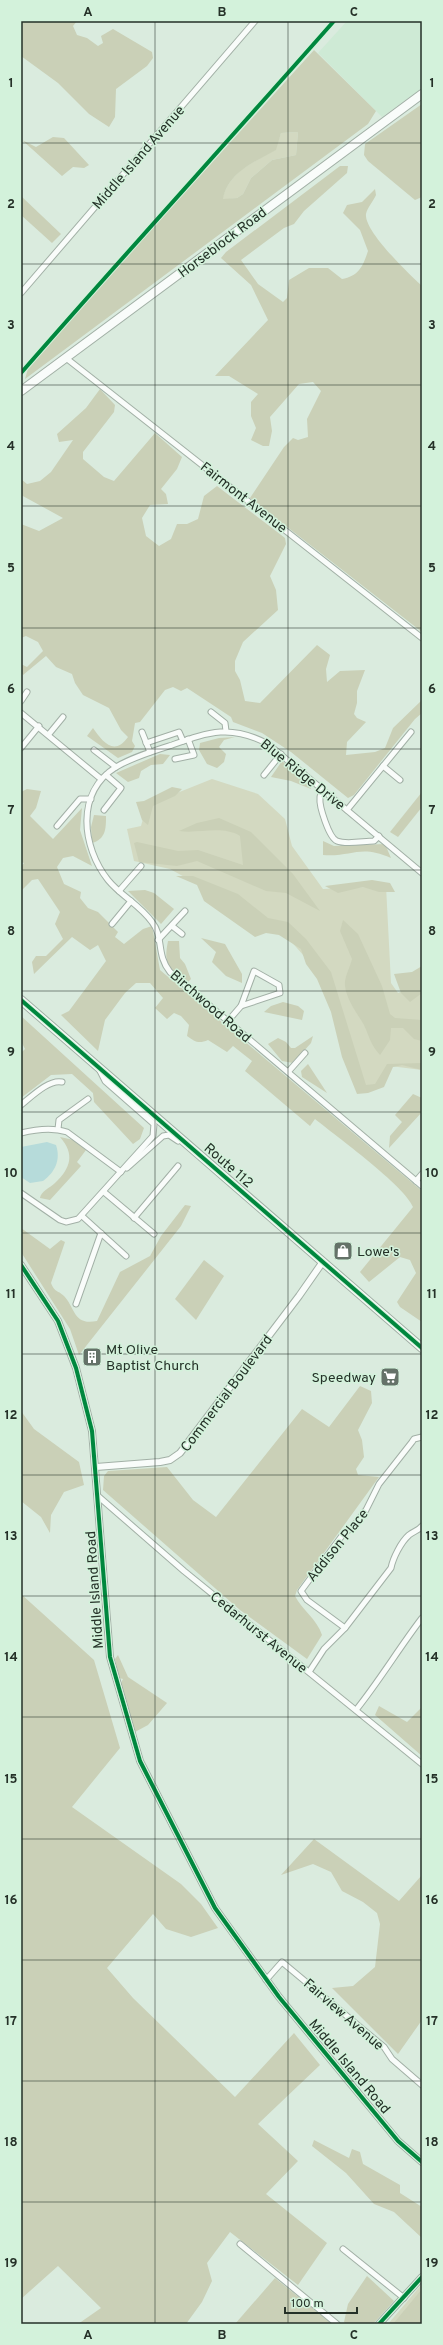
<svg xmlns="http://www.w3.org/2000/svg" width="443" height="2345" font-family="Overpass,sans-serif">
  <rect width="100%" height="100%" fill="#daebde"/>
  <polygon fill="#ceead5" points="347,21 422,21 422,88 382,117 318,53"/>
  <g fill="#d3d9c1">
    <path d="M298 132 296 155 272 160 251 178 243 194 237 198 222 200C229 172 252 163 275 150L281 133Z"/>
    <polygon points="212,779 258,794 285,819 292,846 323,889 386,886 391,983 398,993 422,983 422,1070 390,1066 378,1086 362,1088 319,973 281,930 170,869 134,861 127,829 141,826 147,805"/>
    <polygon points="422,2284 422,2324 388,2324"/>
  </g>
  <g fill="#cad0b7" fill-rule="evenodd">
    <polygon points="21,21 77,21 73,26 77,35 87,38 98,46 103,43 101,36 113,29 152,52 153,58 147,66 116,89 115,117 109,127 89,114 58,83 21,56"/>
    <path d="M314 50 376 111 368 124 25 379 29 365ZM298 132 296 155 272 160 251 178 243 194 237 198 223 199C228 173 254 162 276 150L281 133Z"/>
    <polygon points="422,104 422,197 415,200 368,161 364,155 365,144"/>
    <polygon points="53,137 64,138 89,165 84,168 73,167 62,176 22,140 36,147"/>
    <path d="M340 166H348L347 173 304 211 294 224 284 228 241 260 258 284 283 302 287 298 289 280 309 268H328L342 279C359 276 363 266 368 251L360 230 343 213 347 205 362 202 375 189 376 195C374 200 367 208 366 214 364 231 409 274 422 286V632L250 498 284 447 293 438 298 440 308 437 307 419 321 391 313 382 299 384 270 417 272 431 269 446H263L251 440 256 428 251 416V402L258 394 229 376H215L268 320 251 285 221 258 226 252Z"/>
    <polygon points="21,196 61,234 52,243 21,215"/>
    <path d="M100 389 115 405 114 412 83 452V459L104 477 114 481 155 433 182 457 177 469 161 489 166 494 168 504 150 505 142 518 146 536 159 546 171 539 177 524H187L198 519 204 496 217 486 285 538 286 544 270 576 276 590 278 610 243 642 235 661V671L240 680 245 701 260 703 317 645 330 655 326 669 327 682 340 671 365 670 357 691V703L354 714 357 718 366 722 347 742 346 755 375 752 385 748 393 728 422 700V713L415 719 354 795 348 798 291 752 262 733 233 722 231 717 187 688 181 691 173 687 165 690 140 722 135 723 132 741 135 746 132 752 118 758 87 736 93 728C102 741 114 757 128 737L121 730 109 708 83 695 75 683 72 674 56 667 46 656 23 675 21 672V664L27 667 43 651 38 642 26 636 21 638V524L39 531 63 518 21 495V479L27 484 40 481 51 472 73 440 59 442 57 434 86 408Z"/>
    <polygon points="235,737 224,740 219,747 226,754 224,762 217,768 207,764 199,750 200,743 219,738"/>
    <polygon points="160,754 170,755 163,764 151,765 141,771 139,778 128,782 116,773"/>
    <polygon points="282,761 309,785 311,789 291,781 271,777"/>
    <polygon points="172,787 182,789 175,796 153,806 148,825 142,820 136,802 144,801"/>
    <path d="M27 789 41 791 36 808 30 816 53 839 82 808 80 830 92 866 73 856 63 858 57 867 64 884 81 892 80 898 88 908 98 912 118 932 115 937 124 944 143 929 152 926 160 970 422 1191V1322L400 1307 397 1302 416 1273 410 1260 400 1257 369 1282 360 1272 413 1207C405 1186 336 1136 315 1119L310 1126 245 1071 252 1061 233 1046 227 1052 208 1040C199 1044 195 1042 187 1036L189 1025 181 1016 174 1013 167 1019 155 1008 163 998 150 983H136L125 993 105 1020 98 1051 61 1015 69 1011 106 961 98 945 90 950 72 937 34 974 32 962 36 956H46L63 939 55 924 60 912 38 879 32 880 21 891V867L24 863 21 862V792Z"/>
    <polygon points="422,792 422,807 398,837 390,832"/>
    <path d="M94 815 106 816C106 828 106 839 92 843L91 827Z"/>
    <path d="M219 818 251 832 293 874 320 911 286 893 266 891 197 861 177 866 139 862 134 843 137 842 178 851 198 850 243 865 240 836C222 825 199 834 179 831L197 823Z"/>
    <path d="M323 841 334 846 385 844 391 858C360 844 353 857 323 855Z"/>
    <polygon points="176,876 193,876 238,894 268,918 288,922 306,939 331,972 366,1085 375,1084 387,1064 422,1063 422,1070 402,1065 393,1067 384,1087 368,1093 357,1094 342,1057 331,1012 317,979 306,964 301,949 279,935 266,933 255,937 204,901 197,885"/>
    <polygon points="372,880 390,883 395,892 379,892 363,887 338,893 325,886"/>
    <polygon points="145,890 154,893 174,909 161,924 128,891"/>
    <path d="M343 920 358 934 382 986 390 1014 395 1018 422 1020V1041L414 1039 403 1028H391L390 1040 380 1055C370 1044 370 1038 364 1025 357 1013 347 1001 345 986 344 977 350 968 352 959L340 931Z"/>
    <polygon points="201,938 225,944 242,974 242,983 226,976 212,962 216,952"/>
    <path d="M168 941H179L180 958 185 964 191 979 187 983C169 968 163 966 168 941Z"/>
    <polygon points="422,966 422,993 410,1002 401,993 394,974 412,972"/>
    <polygon points="283,1002 298,1006 304,1011 302,1020 264,1012 271,1006"/>
    <polygon points="21,1016 144,1128 140,1139 133,1144 94,1102 93,1093 72,1074 51,1075 21,1098 21,1053 25,1049 21,1041"/>
    <polygon points="313,1036 311,1043 293,1063 282,1061 268,1044 278,1038 286,1042 291,1048 295,1048"/>
    <polygon points="308,1064 327,1093 302,1077 301,1071"/>
    <polygon points="413,1094 422,1098 422,1112 389,1148 390,1136 402,1122 395,1115"/>
    <path d="M60 1137 74 1140 86 1150 77 1162 81 1166 50 1200 40 1198C41 1191 50 1188 55 1183 71 1168 75 1154 60 1137Z"/>
    <path d="M185 1205 191 1206 181 1226 79 1355 70 1329 21 1252V1228L50 1249 61 1240 65 1242 51 1283C55 1293 58 1290 64 1296 75 1307 73 1326 97 1321L120 1272 150 1256 161 1236Z"/>
    <polygon points="204,1260 224,1276 196,1320 175,1299"/>
    <path d="M360 1386 371 1391 372 1403 358 1430 362 1440 364 1457 356 1469 358 1475 379 1477 297 1590 295 1596C302 1610 317 1619 322 1635L307 1659 240 1610 103 1490 104 1476 108 1471 167 1467 193 1500 216 1517 302 1409 329 1427Z"/>
    <polygon points="21,1411 34,1429 79,1462 84,1485 64,1492 51,1515 50,1533 41,1517 21,1501"/>
    <polygon points="21,1594 94,1660 120,1748 72,1807 181,1884 201,1904 218,1928 191,1937 166,1929 153,1914 107,1968 133,1998 235,2097 294,2033 320,2065 258,2124 298,2161 266,2194 327,2243 298,2285 230,2232 207,2263 212,2281 202,2302 186,2324 78,2324 101,2308 58,2266 21,2299"/>
    <polygon points="118,1655 128,1677 167,1703 148,1725 135,1732 121,1683 123,1679 119,1678 115,1659"/>
    <polygon points="379,1706 407,1722 422,1707 422,1756 375,1715"/>
    <polygon points="314,1839 399,1901 422,1875 422,2020 398,2054 332,1988 353,1986 375,1967 380,1924 377,1913 363,1902 342,1891 331,1872 313,1864 281,1875"/>
    <polygon points="314,2140 349,2158 352,2149 360,2152 363,2164 400,2185 400,2193 422,2207 422,2238 394,2212 374,2204 346,2173 312,2146"/>
    <polygon points="367,2276 394,2301 373,2324 346,2324 344,2322 348,2304"/>
    <polygon points="275,2278 332,2324 235,2324"/>
    <polygon points="422,2289 422,2324 393,2324"/>
  </g>
  <path fill="#b6dbda" d="M47 1142 56 1145C61 1160 55 1172 43 1181L30 1183 21 1177V1147Z"/>
  <g fill="none" stroke-linecap="round" stroke-linejoin="round">
    <g stroke="#a2b0a6" stroke-width="7">
      <g id="minor">
        <polyline points="21,293 255,21"/>
        <polyline points="66,358 422,638"/>
        <polyline points="21,701 27,692"/>
        <polyline points="211,712 225,723 226,731"/>
        <polyline points="21,713 101,779"/>
        <polyline points="142,732 150,752"/>
        <polyline points="49,734 63,717"/>
        <polyline points="146,743 179,732 183,741"/>
        <polyline points="21,748 39,726"/>
        <polyline points="94,750 116,767"/>
        <polyline points="175,759 194,755 188,739"/>
        <polyline points="383,766 400,780"/>
        <polyline points="264,775 281,754"/>
        <path d="M323 790C321 793 320 795 320 798 319 806 329 838 337 841 346 845 364 841 374 841L379 836"/>
        <polyline points="104,810 121,788 106,775"/>
        <polyline points="347,810 411,732"/>
        <polyline points="57,826 80,799 91,799"/>
        <path d="M422 873 268 744C231 724 209 732 172 745 153 751 133 757 116 767 75 793 82 847 108 880 121 896 140 905 152 922 164 937 156 955 170 972L422 1186"/>
        <polyline points="119,891 141,866"/>
        <polyline points="112,924 131,901"/>
        <polyline points="172,926 182,934"/>
        <polyline points="158,940 185,911"/>
        <polygon points="254,971 279,985 280,993 241,1006"/>
        <polyline points="228,1021 241,1006"/>
        <polyline points="288,1072 305,1053"/>
        <path d="M21 1105C31 1097 49 1079 62 1082"/>
        <polyline points="58,1129 59,1120 88,1099"/>
        <path d="M21 1133C37 1129 52 1127 67 1132L121 1172"/>
        <polyline points="127,1168 163,1136 169,1135 178,1141"/>
        <polyline points="416,1181 422,1174"/>
        <polyline points="104,1192 154,1234"/>
        <polyline points="21,1193 60,1220 66,1222 78,1219 153,1136 154,1124 105,1081 100,1071"/>
        <polyline points="82,1216 126,1256"/>
        <polyline points="134,1218 178,1166"/>
        <polyline points="76,1304 101,1233"/>
        <polyline points="99,1497 184,1571 422,1764"/>
        <polyline points="345,1628 307,1600 301,1591 344,1533 353,1527 366,1510 379,1484 412,1442 414,1439 422,1437"/>
        <path d="M309 1672 324 1649 345 1628 391 1568C393 1558 401 1542 409 1535 414 1531 418 1531 422 1526"/>
        <path d="M356 1710C380 1680 399 1648 422 1618"/>
        <polyline points="266,1980 282,1962 384,2047 392,2059 422,2085"/>
        <polyline points="240,2244 337,2324"/>
        <polyline points="343,2249 404,2298"/>
      </g>
    </g>
    <g stroke="#a2b0a6" stroke-width="8">
      <g id="tertiary">
        <polyline points="21,1265 58,1321 76,1368 92,1431 110,1657 140,1761 215,1908 279,1997 398,2141 422,2162"/>
        <polyline points="96,1467 160,1462 170,1460 180,1453 299,1296 322,1263"/>
        <polyline points="379,2324 422,2277"/>
      </g>
    </g>
    <g stroke="#a2b0a6" stroke-width="10">
      <g id="primary">
        <polyline points="21,391 422,94"/>
        <polyline points="21,1000 422,1348"/>
      </g>
    </g>
    <use href="#minor" stroke="#f9fcfa" stroke-width="5"/>
    <use href="#tertiary" stroke="#f9fcfa" stroke-width="6"/>
    <use href="#primary" stroke="#f9fcfa" stroke-width="8"/>
    <g stroke="#d3f2db" stroke-width="6">
      <g id="cycleway">
        <path d="M21 373C124 255 230 139 334 21"/>
        <polyline points="21,1000 422,1348"/>
        <polyline points="21,1265 58,1321 76,1368 92,1431 110,1657 140,1761 215,1908 279,1997 398,2141 422,2162"/>
        <polyline points="379,2324 422,2277"/>
      </g>
    </g>
    <use href="#cycleway" stroke="#00873e" stroke-width="4"/>
  </g>
  <path fill="none" stroke="#253128" stroke-width="1" stroke-opacity="0.55" d="M155 21V2324M288 21V2324M21 143H422M21 264H422M21 385H422M21 506H422M21 628H422M21 749H422M21 870H422M21 991H422M21 1112H422M21 1233H422M21 1354H422M21 1475H422M21 1596H422M21 1717H422M21 1839H422M21 1960H422M21 2081H422M21 2202H422"/>
  <defs>
    <g id="shop-square" transform="scale(1)"><rect x="-9" y="-9" width="18" height="18" rx="4" fill="#647268" stroke="#d3f2db"/><path d="M-5-2.5h2.3a2.7 3.5 0 0 1 5.4 0H5L5.5 6h-11ZM-1.5-2.5h3a1.5 2.3 0 0 0-3 0Z" fill="#fff"/></g>
    <g id="building-square" transform="scale(1)"><rect x="-9" y="-9" width="18" height="18" rx="4" fill="#647268" stroke="#d3f2db"/><path d="M-4-6H4V6H1V3H-1V6H-4ZM-2.5-4.3h1.7v1.8h-1.7ZM.8-4.3h1.7v1.8H.8ZM-2.5-1h1.7V.8h-1.7ZM.8-1h1.7V.8H.8Z" fill="#fff"/></g>
    <g id="supermarket-square" transform="scale(1)"><rect x="-9" y="-9" width="18" height="18" rx="4" fill="#647268" stroke="#d3f2db"/><path d="M-6-5.5h2.5l.6 2H6L4.5 2H-2.5L-4.4-4H-6ZM-1.5 3.2a1.3 1.3 0 1 0 .1 0ZM3 3.2a1.3 1.3 0 1 0 .1 0Z" fill="#fff"/></g>
  </defs>
  <g fill-rule="evenodd">
    <use href="#shop-square" x="343" y="1251"/>
    <use href="#building-square" x="92" y="1357"/>
    <use href="#supermarket-square" x="390" y="1377"/>
  </g>
  <g text-anchor="middle" stroke-width="3" stroke-linejoin="round" paint-order="stroke">
    <g font-size="14" fill="#253128" stroke="#d3f2db">
      <text transform="translate(138 157) rotate(-49)" y="5">Middle Island Avenue</text>
      <text transform="translate(222 242) rotate(-37)" y="5">Horseblock Road</text>
      <text transform="translate(244 497) rotate(38)" y="5">Fairmont Avenue</text>
      <text transform="translate(303 774) rotate(39)" y="5">Blue Ridge Drive</text>
      <text transform="translate(211 1006) rotate(41)" y="5">Birchwood Road</text>
      <text transform="translate(229 1165) rotate(41)" y="5">Route 112</text>
      <text transform="translate(226 1393) rotate(-53)" y="5">Commercial Boulevard</text>
      <text transform="translate(337 1545) rotate(-51)" y="5">Addison Place</text>
      <text transform="translate(94 1590) rotate(-94)" y="5">Middle Island Road</text>
      <text transform="translate(259 1632) rotate(39)" y="5">Cedarhurst Avenue</text>
      <text transform="translate(344 2014) rotate(41)" y="5">Fairview Avenue</text>
      <text transform="translate(350 2066) rotate(50)" y="5">Middle Island Road</text>
    </g>
    <g font-size="14" fill="#253128" stroke="#d3f2db" text-anchor="start">
      <text x="357" y="1256">Lowe's</text>
      <text x="106" y="1354">Mt Olive<tspan x="106" dy="16">Baptist Church</tspan></text>
      <text x="376" y="1382" text-anchor="end">Speedway</text>
    </g>
  </g>
  <rect width="443" height="2345" fill="none" stroke="#d3f2db" stroke-width="44"/>
  <path d="M285 2307v6h72v-6" fill="none" stroke="#253128" stroke-width="2"/>
  <text x="291" y="2307" font-size="12" fill="#253128" stroke="#d3f2db" stroke-width="3" paint-order="stroke">100 m</text>
  <rect x="22" y="22" width="399" height="2301" fill="none" stroke="#253128" stroke-width="1.5"/>
  <g font-size="13" text-anchor="middle" font-weight="bold" fill="#253128">
    <text x="88" y="16">A</text>
    <text x="222" y="16">B</text>
    <text x="354" y="16">C</text>
    <text x="11" y="87">1</text>
    <text x="432" y="87">1</text>
    <text x="11" y="208">2</text>
    <text x="432" y="208">2</text>
    <text x="11" y="329">3</text>
    <text x="432" y="329">3</text>
    <text x="11" y="450">4</text>
    <text x="432" y="450">4</text>
    <text x="11" y="572">5</text>
    <text x="432" y="572">5</text>
    <text x="11" y="693">6</text>
    <text x="432" y="693">6</text>
    <text x="11" y="814">7</text>
    <text x="432" y="814">7</text>
    <text x="11" y="935">8</text>
    <text x="432" y="935">8</text>
    <text x="11" y="1056">9</text>
    <text x="432" y="1056">9</text>
    <text x="11" y="1177">10</text>
    <text x="432" y="1177">10</text>
    <text x="11" y="1298">11</text>
    <text x="432" y="1298">11</text>
    <text x="11" y="1419">12</text>
    <text x="432" y="1419">12</text>
    <text x="11" y="1540">13</text>
    <text x="432" y="1540">13</text>
    <text x="11" y="1661">14</text>
    <text x="432" y="1661">14</text>
    <text x="11" y="1783">15</text>
    <text x="432" y="1783">15</text>
    <text x="11" y="1904">16</text>
    <text x="432" y="1904">16</text>
    <text x="11" y="2025">17</text>
    <text x="432" y="2025">17</text>
    <text x="11" y="2146">18</text>
    <text x="432" y="2146">18</text>
    <text x="11" y="2267">19</text>
    <text x="432" y="2267">19</text>
    <text x="88" y="2339">A</text>
    <text x="222" y="2339">B</text>
    <text x="354" y="2339">C</text>
  </g>
</svg>
